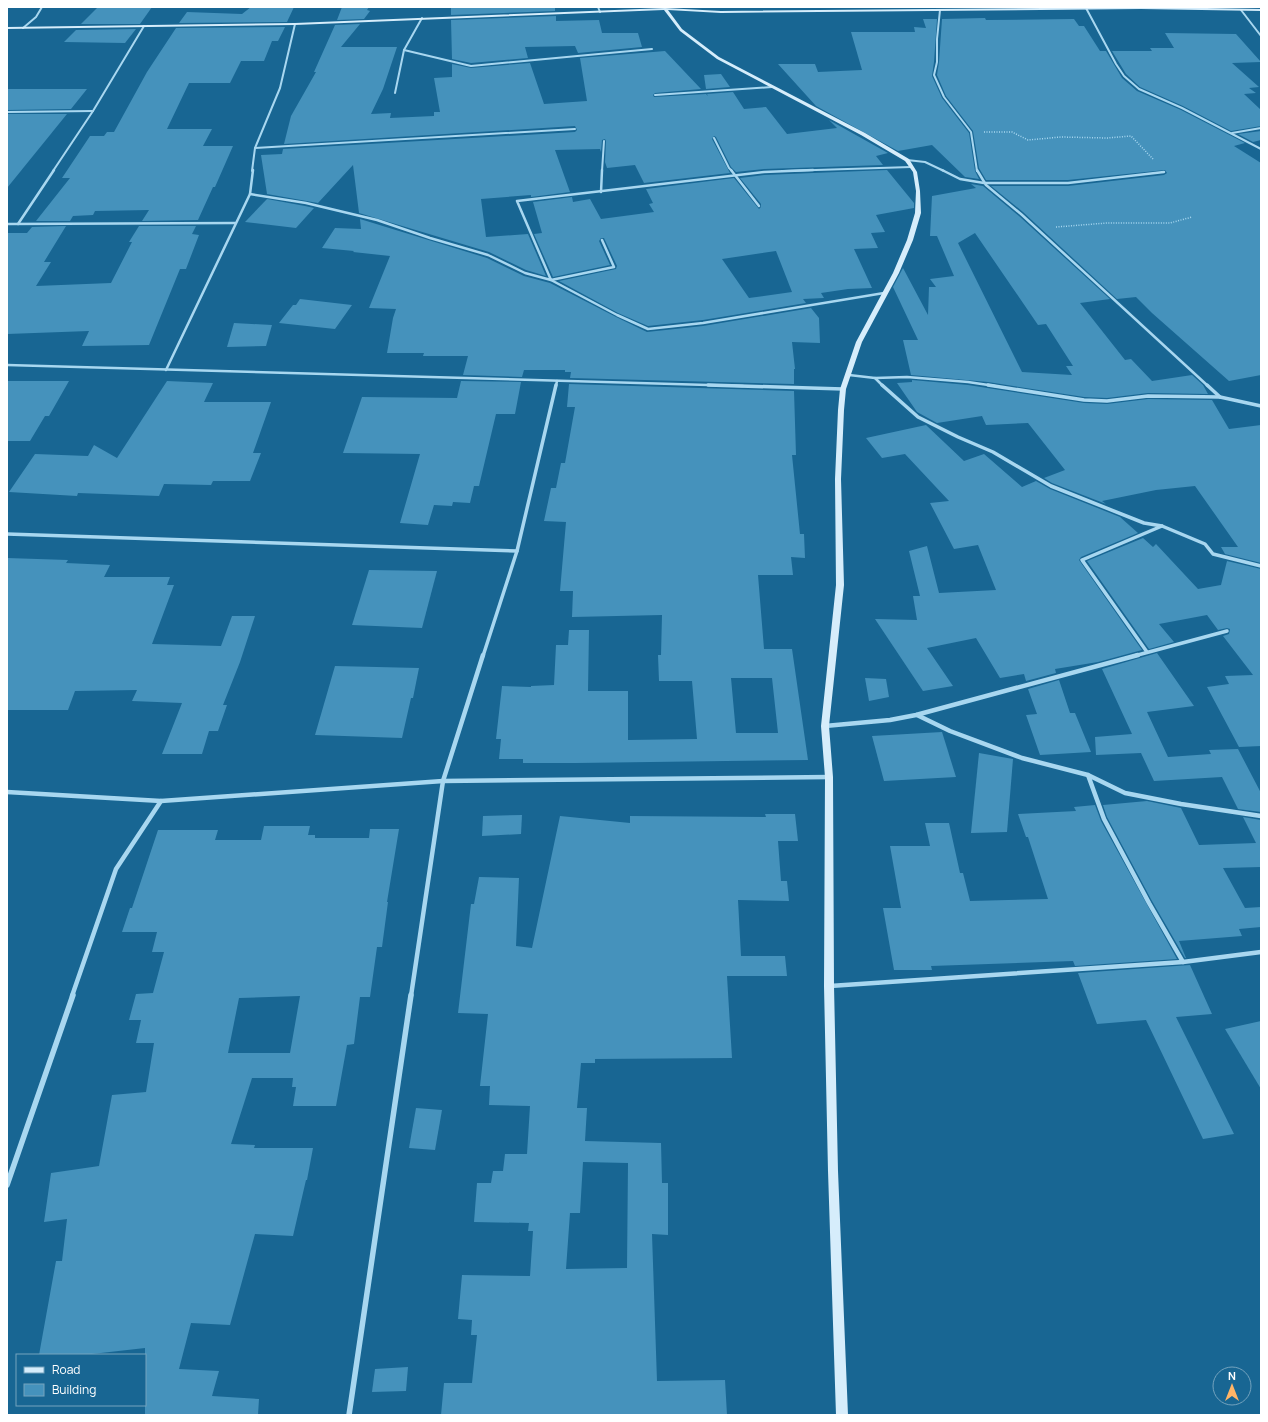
<svg xmlns="http://www.w3.org/2000/svg" width="1268" height="1422" font-family="Manrope,sans-serif">
  <rect width="100%" height="100%" fill="#186693"/>
  <g fill="#4592bc" fill-rule="evenodd">
    <polygon points="98,7 152,7 140,24 81,24"/>
    <polygon points="251,7 294,7 287,22 179,23 187,12 242,14"/>
    <polygon points="342,7 369,7 367,10 370,11 364,19 337,20"/>
    <polygon points="451,7 555,7 555,11 451,15"/>
    <polygon points="556,16 556,21 599,20 602,33 638,33 642,47 578,53 575,46 525,47 528,58 471,63 452,59 451,20"/>
    <polygon points="985,18 986,20 1074,19 1079,26 1084,26 1100,51 1106,51 1122,78 1137,91 1181,110 1245,143 1234,146 1261,163 1261,375 1229,381 1152,313 1136,297 1117,299 1023,212 991,186 1068,186 1164,175 1167,173 1165,170 1068,180 986,180 979,168 973,131 946,96 937,75 939,62 942,19"/>
    <polygon points="923,19 937,19 934,62 932,76 942,98 969,133 975,171 979,179 965,177 932,145 898,151 816,106 778,64 815,64 818,72 862,70 851,32 915,32 914,27 926,28"/>
    <polygon points="360,24 341,47 397,47 383,89 371,114 391,113 390,118 434,116 434,112 440,112 434,78 452,77 452,64 471,68 530,63 544,104 587,101 580,58 665,51 701,89 655,93 653,95 654,97 706,94 708,96 707,94 733,92 744,109 766,107 787,134 837,128 829,120 888,153 876,156 883,165 764,169 736,172 731,167 716,137 714,136 712,139 730,173 644,183 635,165 607,168 605,162 606,141 605,139 602,140 601,152 600,149 555,150 570,192 531,197 531,195 481,199 486,237 528,234 546,276 526,270 489,252 359,213 353,165 318,203 267,194 261,155 282,154 283,149 575,132 577,130 575,126 284,144 291,116 316,72 314,72 335,25"/>
    <polygon points="285,27 278,41 272,41 264,61 241,61 230,83 189,83 167,129 212,129 203,146 233,146 215,187 213,187 198,220 142,221 149,210 95,211 93,215 73,216 70,221 36,221 70,178 62,178 90,136 104,136 107,132 114,132 147,72 176,28"/>
    <polygon points="136,29 125,43 64,42 76,30"/>
    <polygon points="1165,33 1236,34 1261,62 1232,63 1259,87 1249,88 1256,93 1244,94 1261,110 1261,126 1231,131 1183,106 1140,87 1126,74 1112,51 1152,51 1150,48 1174,48"/>
    <polygon points="721,74 730,87 706,89 704,75"/>
    <polygon points="7,89 87,89 71,109 7,110"/>
    <polygon points="7,114 67,114 7,188"/>
    <polygon points="1261,131 1261,140 1253,142 1238,134"/>
    <path d="M887 170 914 203V208L876 215 885 232 871 233 878 248 854 249 872 288 848 289 821 293 824 298 803 299 806 303 703 320 648 326 618 313 559 281 616 269 617 266 604 238H601L599 241 610 265 553 277 534 234 542 233 533 202 572 197 573 202 590 199 601 219 654 212 649 204 653 203 646 189 734 178 759 209 761 207V204L740 178 764 175ZM776 251 792 292 749 298 722 259Z"/>
    <path d="M971 184 983 186 1019 216 1110 299 1080 303 1125 360 1131 359 1152 381 1192 375 1203 385 1208 394 1148 393 1107 398 1084 397 988 382 911 375 903 340H918L893 287 903 268 928 315 929 287H936L930 279 954 276 937 236H930L932 196 976 188ZM975 233 1038 325 1046 324 1073 366H1066L1072 375 1022 372 958 243Z"/>
    <polygon points="267,199 305,206 314,208 296,228 245,222"/>
    <polygon points="360,219 487,258 524,276 550,283 616,317 647,332 703,326 811,308 819,318 820,343 792,342 795,369 794,369 794,384 570,378 571,372 565,372 565,370 524,370 522,377 463,375 468,356 423,356 424,353 387,353 393,318 396,309 369,308 390,256 353,252 354,251 322,248 335,228 361,229"/>
    <polygon points="66,226 44,262 51,262 36,286 111,283 132,242 129,242 139,226 196,226 192,234 199,235 186,269 180,269 149,345 82,346 89,331 7,334 7,233 27,233 32,227"/>
    <polygon points="300,299 352,305 335,329 279,323 293,305 296,305"/>
    <polygon points="234,323 272,325 266,346 227,347"/>
    <polygon points="912,380 968,385 1084,403 1107,404 1148,399 1212,400 1229,429 1261,425 1261,563 1225,554 1221,547 1238,547 1195,486 1156,490 1102,501 1106,504 1052,483 1044,478 1065,470 1028,423 986,425 982,416 937,423 917,412 897,383 912,382"/>
    <polygon points="7,381 69,381 49,416 45,416 30,441 7,441"/>
    <polygon points="167,381 213,383 204,402 271,402 253,453 261,453 250,481 213,481 211,485 164,484 159,496 78,493 77,496 9,492 35,454 88,456 94,445 117,458"/>
    <polygon points="461,381 521,382 515,414 496,414 479,486 474,486 470,503 453,502 452,506 434,505 428,525 400,523 420,454 343,453 362,397 457,398"/>
    <path d="M569 384 794 391 796 455H792L800 534H804L805 558 791 557 793 575H758L764 649H792L808 760 576 763H523V759H499L501 739H496L502 686 531 687V686L554 685 556 645H568L569 630H589L588 691H628V740L697 739 692 681H659L658 655H661L662 615 572 617 573 591H560L566 522 544 521 551 488H556L561 463H565L575 407H567ZM731 678H772L778 733H736Z"/>
    <polygon points="926,425 964,461 984,454 1022,487 1036,481 1050,489 1120,517 1138,533 1081,557 1079,560 1142,650 1098,662 1055,669 1056,673 1026,681 1024,674 1000,678 976,638 927,648 953,686 923,691 875,619 917,620 913,596 920,596 909,551 927,546 939,593 996,590 978,545 954,549 930,503 949,501 905,454 882,458 866,438"/>
    <polygon points="1143,538 1153,547 1156,544 1198,589 1221,585 1227,561 1261,569 1261,746 1239,747 1207,687 1229,684 1225,676 1253,675 1223,636 1229,634 1230,629 1227,628 1218,630 1207,615 1159,624 1174,642 1149,649 1087,561"/>
    <polygon points="7,558 68,560 66,563 110,565 104,577 170,577 167,585 174,585 152,644 221,646 232,616 255,616 240,662 223,705 227,705 218,731 209,731 202,754 162,754 182,703 132,701 137,690 75,691 68,710 7,710"/>
    <polygon points="369,570 437,571 422,628 352,625"/>
    <polygon points="1157,653 1194,706 1147,712 1168,757 1211,754 1209,750 1238,749 1261,793 1261,812 1238,809 1222,777 1154,781 1141,753 1096,755 1095,737 1132,734 1102,669"/>
    <polygon points="335,666 419,668 413,698 411,698 402,738 315,735"/>
    <polygon points="865,678 886,679 889,697 869,701"/>
    <polygon points="1059,680 1070,713 1075,713 1091,752 1040,755 1026,715 1037,714 1028,689"/>
    <polygon points="942,732 956,777 884,781 872,736"/>
    <polygon points="979,753 1013,759 1007,832 971,833"/>
    <polygon points="1147,801 1181,808 1199,845 1256,843 1243,817 1261,820 1261,867 1223,868 1245,908 1261,907 1261,927 1239,929 1242,936 1179,941 1186,958 1185,958 1152,901 1107,817 1103,805"/>
    <polygon points="1095,805 1101,821 1177,959 1075,966 1073,961 931,966 932,970 894,970 883,908 901,908 890,846 930,846 925,823 949,823 960,873 963,873 970,901 1048,899 1028,837 1026,837 1018,814 1076,811 1074,807"/>
    <path d="M765 814H795L798 841H778L781 881H787L789 901 738 900 741 956H785L787 976H727L732 1058 595 1059V1063H581L577 1108H587L585 1141 661 1143 662 1183H668V1235L652 1234 657 1381 725 1380 727 1415H441L444 1383H472L477 1335H471L472 1320 458 1319 462 1275 530 1276 533 1231H528L529 1223 474 1222 477 1183H491L493 1171H503L505 1154H527L530 1106 489 1105 490 1086H480L488 1014 458 1013 471 904H474L479 877 519 878 516 946 532 948 560 816 630 823V816L766 817ZM583 1162 628 1163 627 1268 566 1269 570 1213H580Z"/>
    <polygon points="522,815 521,834 482,836 483,816"/>
    <path d="M264 826H310L308 835H315V838H369L370 829H399L387 902H388L382 947H377L370 997H360L354 1044 347 1045 336 1106H293L296 1087H292L293 1078H252L231 1144 255 1145 254 1148H313L307 1180H306L293 1236 255 1234 230 1325 191 1323 179 1369 219 1371 212 1396 259 1399 258 1415H145V1348L83 1355H39L56 1261H62L67 1219 44 1222 51 1173 99 1166 112 1095 146 1092 154 1043H136L141 1020H129L136 994 153 993 164 952H152L157 932H122L130 908H132L158 830H218L215 840H261ZM300 996 290 1053H228L239 998Z"/>
    <polygon points="1190,965 1212,1014 1176,1017 1234,1134 1203,1139 1146,1020 1097,1024 1078,973"/>
    <polygon points="1261,1021 1261,1089 1225,1029"/>
    <polygon points="416,1108 442,1110 435,1150 409,1148"/>
    <polygon points="408,1367 406,1391 372,1392 375,1369"/>
  </g>
  <g fill="none" stroke-linecap="round" stroke-linejoin="round">
    <g stroke="#a8d7f0" stroke-width="1.5" stroke-dasharray="1 1.5" stroke-linecap="butt">
      <polyline points="984,132 1012,132 1028,140 1061,137 1107,138 1131,136 1153,159"/>
      <polyline points="1056,227 1107,223 1170,223 1192,217"/>
    </g>
    <g stroke="#a8d7f0" stroke-width="2">
      <polyline points="598,7 600,12"/>
      <polyline points="1086,8 1116,64 1124,76 1139,89 1182,108 1261,149"/>
      <polyline points="940,10 937,39 937,62 934,75 944,97 971,132 977,171"/>
      <polyline points="1241,10 1261,36"/>
      <polyline points="422,18 404,50 471,66 652,49"/>
      <polyline points="23,28 36,17 42,7"/>
      <polyline points="395,93 404,50"/>
      <polyline points="655,95 772,87"/>
      <polyline points="7,112 93,111"/>
      <polyline points="1232,133 1261,128"/>
      <polyline points="714,138 729,168 732,171"/>
      <polyline points="255,148 575,129"/>
      <polyline points="907,160 925,162 944,171"/>
      <polyline points="53,171 93,111 144,26"/>
      <polyline points="252,171 255,148 280,88 295,24"/>
      <polyline points="602,171 604,141"/>
      <polyline points="784,171 911,167"/>
    </g>
    <g stroke="#a8d7f0" stroke-width="2.5">
      <polyline points="731,170 759,206"/>
      <polyline points="942,170 960,179 984,183 1068,183 1164,172"/>
      <polyline points="977,170 986,185 1021,214 1208,386"/>
      <polyline points="601,192 602,170"/>
      <polyline points="250,194 306,203 377,220 430,238 488,255 525,273 551,280 617,315 648,329 703,323 884,293"/>
      <polyline points="7,224 235,223"/>
      <polyline points="18,224 54,170"/>
      <polyline points="602,240 614,267 551,280 517,201 764,172 813,170"/>
      <polyline points="7,365 743,386"/>
      <polyline points="166,370 250,194 253,170"/>
      <polyline points="849,375 875,378 907,377 968,382 995,386"/>
      <polyline points="875,378 883,386"/>
      <polyline points="556,386 557,381"/>
    </g>
    <g stroke="#a8d7f0" stroke-width="3.5">
      <polyline points="708,385 843,389"/>
      <polyline points="882,385 918,417 958,437 993,452 1051,486 1144,523 1162,526 1205,544 1213,554 1261,566"/>
      <polyline points="988,385 1084,400 1107,401 1148,396 1220,397 1261,406"/>
      <polyline points="1207,385 1220,397"/>
      <polyline points="7,534 517,551"/>
      <polyline points="1147,652 1082,560 1162,526"/>
      <polyline points="483,656 517,551 556,385"/>
      <polyline points="1134,656 1227,631"/>
    </g>
    <g stroke="#a8d7f0" stroke-width="4.5">
      <polyline points="917,715 950,731 1022,758 1088,775 1125,793 1181,804 1261,816"/>
      <polyline points="825,726 890,720 916,715 1138,655"/>
      <polyline points="1088,775 1104,819 1149,903 1183,962"/>
      <polyline points="7,792 161,801 443,781 829,777"/>
      <polyline points="830,986 1183,962 1261,952"/>
      <polyline points="72,996 116,869 161,801"/>
      <polyline points="411,996 443,781 483,655"/>
    </g>
    <g stroke="#a8d7f0" stroke-width="5.5">
      <polyline points="7,1185 73,995"/>
      <polyline points="349,1415 411,995"/>
    </g>
    <polygon fill="#d6edfb" fill-rule="evenodd" points="1151,7 1261,9 1261,11 1141,9 721,13 668,10 682,29 719,57 865,133 909,159 917,172 920,191 921,213 913,240 899,273 862,342 846,389 844,410 841,479 844,585 829,726 833,777 834,986 838,1171 848,1415 836,1415 828,1171 824,986 825,777 821,726 836,585 835,479 838,410 840,389 856,342 893,273 907,240 915,213 916,191 913,172 905,161 861,135 717,59 680,31 664,10 295,25 7,29 7,27 295,23 665,8 721,11"/>
  </g>
  <rect width="1268" height="1422" fill="none" stroke="#ffffff" stroke-width="16"/>
  <rect x="16" y="1354" width="130" height="52" fill="#186693" stroke="#74a3be"/>
  <rect x="24" y="1367" width="20" height="6" fill="#d6edfb" stroke="#74a3be"/>
  <text x="52" y="1374" font-size="12" fill="#ffffff">Road</text>
  <rect x="24" y="1384" width="20" height="12" fill="#4592bc" stroke="#74a3be"/>
  <text x="52" y="1394" font-size="12" fill="#ffffff">Building</text>
  <g transform="translate(1232 1386)"><circle r="19" fill="#186693" stroke="#74a3be"/>
  <path d="M0-3L7 15L0 10L-7 15Z" fill="#ffb567"/>
  <text y="-6" font-size="11" font-weight="bold" text-anchor="middle" fill="#ffffff">N</text>
  </g>
</svg>
